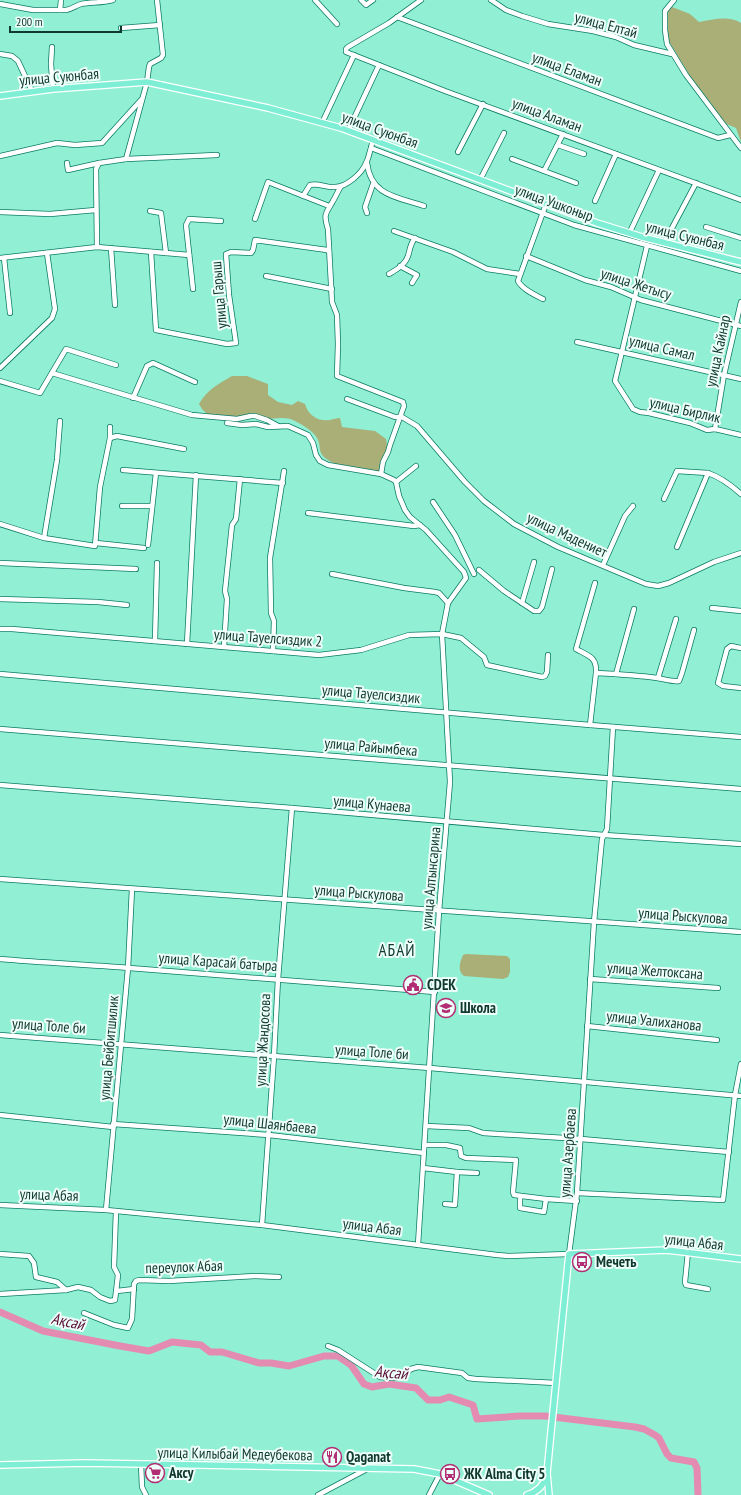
<svg xmlns="http://www.w3.org/2000/svg" width="741" height="1495" font-family="'PT Sans Narrow',sans-serif">
  <rect width="100%" height="100%" fill="#91efd3"/>
  <g fill="#aaaf78">
    <path d="M672 7 690 14 699 22C713 20 728 15 741 23V142L736 128 724 123 691 78 670 43 666 32V20L669 8Z"/>
    <path d="M232 376H247L268 384V395L278 402 292 405 298 401 305 404C308 415 318 422 330 420 334 419 336 418 340 418L342 427 375 431 386 439C389 450 384 461 380 472 363 469 337 469 324 457 318 451 321 447 318 440 315 432 303 425 295 421 285 416 276 419 265 419 246 418 227 416 207 414L202 409 199 404C207 390 218 384 232 376Z"/>
    <path d="M466 954 507 956 510 959V972L508 977 503 979 464 976C457 971 460 962 463 955Z"/>
  </g>
  <g fill="none" stroke-linecap="round" stroke-linejoin="round">
    <polyline stroke="#e48bb1" stroke-width="7" points="0,1312 43,1331 120,1346 149,1351 172,1342 201,1345 210,1352 222,1352 259,1363 271,1363 289,1366 324,1356 338,1356 351,1365 364,1384 372,1387 389,1384 416,1388 428,1400 440,1400 449,1397 473,1405 477,1419 520,1416 545,1416 635,1427 644,1429 655,1435 659,1438 667,1454 671,1458 694,1462 697,1468 698,1495"/>
    <g stroke="#097b64" stroke-width="6">
      <g id="minor">
        <polyline points="315,0 337,24"/>
        <polyline points="361,0 366,5 373,0"/>
        <polyline points="421,0 389,23 348,47 346,49 346,52 445,91 741,200"/>
        <polyline points="491,0 506,10 522,16 548,24 593,31 616,37 634,45 672,54"/>
        <polyline points="674,0 665,11 665,30 667,44 686,75 741,148"/>
        <path d="M0 4 33 10H66C72 9 75 6 81 4 91 2 102 3 113 0"/>
        <polyline points="60,10 61,0"/>
        <polyline points="397,17 718,138 730,135"/>
        <polyline points="121,28 160,25"/>
        <polyline points="52,47 51,64 53,89"/>
        <polyline points="0,54 12,56 18,61 32,91"/>
        <polyline points="322,123 354,55"/>
        <polyline points="348,131 379,65"/>
        <polyline points="373,139 371,148 574,225 741,271"/>
        <polyline points="558,145 584,154"/>
        <polyline points="458,152 483,104"/>
        <polyline points="0,156 57,143 75,145 102,143 141,100"/>
        <polyline points="126,159 147,82 149,67 150,64 161,58 163,55 157,0"/>
        <polyline points="512,159 576,183"/>
        <polyline points="67,163 68,170 99,163"/>
        <path d="M367 163C371 196 397 197 424 206"/>
        <polyline points="544,171 563,134"/>
        <polyline points="480,180 504,133"/>
        <path d="M341 186C338 191 336 196 333 201 326 214 323 213 328 229L332 302 337 315 338 344 337 376 403 402 404 406 390 445 388 452 383 462 381 474"/>
        <path d="M303 196 310 185C319 183 327 188 335 187 347 187 362 173 366 163 369 158 369 153 371 148"/>
        <polyline points="595,201 616,154"/>
        <polyline points="150,211 161,213 166,253"/>
        <polyline points="0,212 50,214 96,210"/>
        <polyline points="367,213 365,207 373,184"/>
        <polyline points="255,219 268,182 329,206"/>
        <polyline points="706,227 741,238"/>
        <polyline points="394,231 453,252 487,269 520,274"/>
        <polyline points="629,234 659,170"/>
        <polyline points="664,243 696,183"/>
        <polyline points="647,246 615,381 633,409 640,412 649,413 690,423 707,430 715,429 741,435"/>
        <polyline points="97,247 96,169 99,163 126,159 217,155"/>
        <polyline points="111,248 115,305"/>
        <polyline points="151,252 156,330 227,344 236,343 229,295 226,254 231,252 251,253 253,250 255,240 327,250 329,252"/>
        <polyline points="526,256 585,280 611,287 641,300 741,326"/>
        <polyline points="0,258 97,247 189,255"/>
        <polyline points="4,258 10,313"/>
        <polyline points="400,266 417,275 412,283"/>
        <path d="M389 274C396 270 405 265 408 256 410 250 410 244 415 238"/>
        <polyline points="266,276 332,289"/>
        <polyline points="193,289 186,225 189,219 221,221"/>
        <path d="M543 299C535 295 522 289 518 281L546 204"/>
        <polyline points="577,342 741,379"/>
        <polyline points="0,368 52,318 55,309 47,253"/>
        <polyline points="52,373 192,415 237,419 251,416 255,416 267,420 278,426"/>
        <polyline points="0,381 40,393 66,349 116,365"/>
        <polyline points="133,398 147,366 153,363 195,382"/>
        <polyline points="347,399 395,417 402,417 417,426 465,482 484,501 514,524 558,547 646,584 658,586 669,583 714,562 741,553"/>
        <polyline points="227,423 242,425 256,424 268,427 288,426 308,435 313,443 316,455 320,461 328,465 381,474 394,480 396,482 399,496 405,510 410,517 426,530 464,572 466,578 448,603 442,634 450,782 439,911 418,1245"/>
        <polyline points="715,429 724,375 741,302"/>
        <polyline points="110,438 117,436 184,449"/>
        <polyline points="123,470 283,483"/>
        <polyline points="396,482 416,466"/>
        <polyline points="664,499 677,471 708,473"/>
        <polyline points="433,502 455,535 474,574"/>
        <polyline points="122,506 152,506"/>
        <polyline points="308,513 414,526 420,525"/>
        <polyline points="0,524 44,538 95,546 100,487 110,438 110,427"/>
        <polyline points="44,538 57,460 60,421"/>
        <polyline points="96,543 144,548"/>
        <polyline points="148,545 156,473"/>
        <path d="M677 547 708 473C720 477 732 486 741 494"/>
        <polyline points="0,563 136,569"/>
        <polyline points="603,565 625,516 633,506"/>
        <polyline points="479,570 504,591 534,611 539,611 542,607 552,569"/>
        <polyline points="332,574 404,588 435,592 439,593 448,603"/>
        <path d="M595 583 576 649C589 656 597 657 596 673"/>
        <polyline points="0,599 98,602 127,605"/>
        <polyline points="522,603 534,562"/>
        <polyline points="712,608 741,611"/>
        <polyline points="0,629 12,629 319,655 361,650 409,635 442,634 461,638 484,657 487,665 542,677 545,676 547,672 548,655"/>
        <polyline points="155,641 157,563"/>
        <polyline points="187,644 196,475"/>
        <polyline points="224,647 227,599 225,591 232,525 236,519 240,479"/>
        <polyline points="741,648 731,646 727,649 718,683 723,686 741,688"/>
        <polyline points="273,651 274,621 271,613 270,558 284,471"/>
        <polyline points="0,674 590,725 741,737"/>
        <polyline points="616,674 634,609"/>
        <polyline points="658,678 676,619"/>
        <path d="M590 725 596 673C616 674 636 675 657 678 664 679 672 682 679 681L682 673 694 630"/>
        <polyline points="0,729 741,789"/>
        <polyline points="0,785 292,808 604,835 741,844"/>
        <polyline points="0,879 741,932"/>
        <path d="M0 959C47 963 95 965 142 969 239 976 337 984 435 992"/>
        <polyline points="590,979 718,988"/>
        <polyline points="587,1026 717,1040"/>
        <polyline points="0,1035 430,1068 741,1096"/>
        <polyline points="0,1115 113,1127"/>
        <polyline points="113,1124 269,1135 424,1153"/>
        <polyline points="426,1126 469,1128 483,1133 581,1139 729,1152"/>
        <polyline points="425,1145 446,1145 460,1148 461,1156 466,1158 516,1160 513,1192 514,1195 546,1199 544,1212 520,1208 520,1196"/>
        <polyline points="423,1168 457,1172"/>
        <polyline points="577,1193 723,1200 735,1095 741,1064"/>
        <polyline points="546,1199 577,1201"/>
        <polyline points="445,1204 455,1205 457,1172 477,1173"/>
        <polyline points="0,1205 106,1210 262,1225 497,1255 509,1256 569,1254 577,1193 594,922 602,839 607,829 613,727"/>
        <polyline points="106,1210 128,968 132,889"/>
        <polyline points="262,1225 274,1056 278,979 292,808"/>
        <polyline points="688,1252 685,1282 686,1285 708,1289"/>
        <polyline points="0,1254 29,1256 34,1263 36,1277 57,1282 66,1290"/>
        <polyline points="117,1291 134,1289"/>
        <polyline points="0,1294 66,1290 78,1287 91,1290 100,1297 110,1301 115,1300 118,1275 114,1267 116,1211"/>
        <polyline points="84,1313 114,1325 128,1328 132,1319 134,1284 136,1281 139,1280 169,1281 255,1276 279,1277"/>
        <polyline points="328,1346 338,1350 380,1377 393,1378 403,1376 411,1369 418,1367 462,1373 468,1378 476,1379 556,1383"/>
        <polyline points="141,1464 142,1487 146,1495"/>
        <polyline points="318,1495 367,1469"/>
        <polyline points="429,1495 440,1474"/>
      </g>
    </g>
    <g stroke="#fff" stroke-width="8">
      <g id="major">
        <polyline points="0,96 53,89 147,82 268,108 341,128 597,223 642,237 741,262"/>
        <polyline points="0,1465 85,1463 414,1469 440,1474 489,1495"/>
        <path d="M527 1495C537 1492 543 1487 546 1477"/>
        <polyline points="549,1495 547,1473 551,1432 569,1254 667,1250 741,1259"/>
      </g>
    </g>
    <use href="#minor" stroke="#fff" stroke-width="4.5"/>
    <use href="#major" stroke="#7eeed5" stroke-width="5.5"/>
  </g>
  <defs>
    <g id="civic-ring" transform="scale(1)"><circle r="9.5" fill="#eefff9" stroke="#b22d73" stroke-width="1.5"/><path d="M-.6-6.5H3V-4.5H.6V-3L4-1V1h2V6H-6V1h2V-1L-.6-3ZM-1.2 2.5V6h2.4V2.5Z" fill="#b22d73"/></g>
    <g id="school-ring" transform="scale(1)"><circle r="9.5" fill="#eefff9" stroke="#b22d73" stroke-width="1.5"/><path d="M0-5L7-2L0 1L-7-2ZM-4 1L0 2.5L4 1V4Q0 6-4 4Z" fill="#b22d73"/></g>
    <g id="bus-ring" transform="scale(1)"><circle r="9.5" fill="#eefff9" stroke="#b22d73" stroke-width="1.5"/><path d="M-5-6H5V4H4V6H2V4H-2V6H-4V4H-5ZM-3.5-4V0h7V-4ZM-3.5 1.2v1.5H-2V1.2ZM2 1.2v1.5H3.5V1.2Z" fill="#b22d73"/></g>
    <g id="restaurant-ring" transform="scale(1)"><circle r="9.5" fill="#eefff9" stroke="#b22d73" stroke-width="1.5"/><path d="M-5-6h1v4h1v-4h1v4h1v-4h1v5L-1.5 .5V6h-2V.5L-5-1ZM5-6V6H3V1.5H1.5Q1.5-4 5-6Z" fill="#b22d73"/></g>
    <g id="supermarket-ring" transform="scale(1)"><circle r="9.5" fill="#eefff9" stroke="#b22d73" stroke-width="1.5"/><path d="M-6-5.5h2.5l.6 2H6L4.5 2H-2.5L-4.4-4H-6ZM-1.5 3.2a1.3 1.3 0 1 0 .1 0ZM3 3.2a1.3 1.3 0 1 0 .1 0Z" fill="#b22d73"/></g>
  </defs>
  <g fill-rule="evenodd">
    <use href="#civic-ring" x="413" y="985"/>
    <use href="#school-ring" x="446" y="1008"/>
    <use href="#bus-ring" x="582" y="1262"/>
    <use href="#restaurant-ring" x="332" y="1457"/>
    <use href="#supermarket-ring" x="155" y="1473"/>
    <use href="#bus-ring" x="450" y="1474"/>
  </g>
  <g text-anchor="middle" stroke-width="4" stroke-linejoin="round" paint-order="stroke">
    <g font-size="15" fill="#0f382e" stroke="#eefff9">
      <text transform="translate(606 25) rotate(15)" y="5">улица Елтай</text>
      <text transform="translate(567 69) rotate(20)" y="5">улица Еламан</text>
      <text transform="translate(59 77) rotate(-5)" y="5">улица Суюнбая</text>
      <text transform="translate(547 115) rotate(20)" y="5">улица Аламан</text>
      <text transform="translate(380 130) rotate(20)" y="5">улица Суюнбая</text>
      <text transform="translate(554 203) rotate(20)" y="5">улица Ушконыр</text>
      <text transform="translate(685 236) rotate(14)" y="5">улица Суюнбая</text>
      <text transform="translate(636 284) rotate(18)" y="5">улица Жетысу</text>
      <text transform="translate(219 295) rotate(-95)" y="5">улица Гарыш</text>
      <text transform="translate(662 348) rotate(13)" y="5">улица Самал</text>
      <text transform="translate(718 351) rotate(-78)" y="5">улица Кайнар</text>
      <text transform="translate(685 410) rotate(13)" y="5">улица Бирлик</text>
      <text transform="translate(567 535) rotate(25)" y="5">улица Мадениет</text>
      <text transform="translate(268 638) rotate(4)" y="5">улица Тауелсиздик 2</text>
      <text transform="translate(371 694) rotate(5)" y="5">улица Тауелсиздик</text>
      <text transform="translate(371 747) rotate(5)" y="5">улица Райымбека</text>
      <text transform="translate(372 804) rotate(5)" y="5">улица Кунаева</text>
      <text transform="translate(431 878) rotate(-85)" y="5">улица Алтынсарина</text>
      <text transform="translate(359 893) rotate(4)" y="5">улица Рыскулова</text>
      <text transform="translate(683 916) rotate(4)" y="5">улица Рыскулова</text>
      <text transform="translate(218 962) rotate(4)" y="5">улица Карасай батыра</text>
      <text transform="translate(655 971) rotate(4)" y="5">улица Желтоксана</text>
      <text transform="translate(654 1021) rotate(6)" y="5">улица Уалиханова</text>
      <text transform="translate(49 1026) rotate(4)" y="5">улица Толе би</text>
      <text transform="translate(263 1040) rotate(-87)" y="5">улица Жандосова</text>
      <text transform="translate(109 1048) rotate(-85)" y="5">улица Бейбитшилик</text>
      <text transform="translate(372 1052) rotate(4)" y="5">улица Толе би</text>
      <text transform="translate(270 1124) rotate(6)" y="5">улица Шаянбаева</text>
      <text transform="translate(568 1153) rotate(-86)" y="5">улица Азербаева</text>
      <text transform="translate(49 1195) rotate(2)" y="5">улица Абая</text>
      <text transform="translate(372 1227) rotate(7)" y="5">улица Абая</text>
      <text transform="translate(694 1242) rotate(6)" y="5">улица Абая</text>
      <text transform="translate(184 1267) rotate(-2)" y="5">переулок Абая</text>
      <text transform="translate(235 1454) rotate(1)" y="5">улица Килыбай Медеубекова</text>
    </g>
    <g font-size="15" font-weight="bold" fill="#0f382e" stroke="#eefff9" text-anchor="start">
      <text x="427" y="990">CDEK</text>
      <text x="460" y="1013">Школа</text>
      <text x="596" y="1267">Мечеть</text>
      <text x="346" y="1462">Qaganat</text>
      <text x="169" y="1478">Аксу</text>
      <text x="464" y="1479">ЖК Alma City 5</text>
    </g>
    <g font-size="16" font-style="italic" fill="#5b0c37" stroke="#eefff9">
      <text transform="translate(68 1321) rotate(12)" y="6">Ақсай</text>
      <text transform="translate(391 1372) rotate(5)" y="6">Ақсай</text>
    </g>
    <g font-size="17" letter-spacing="1" fill="#0f382e" stroke="#eefff9">
      <text x="397" y="956">АБАЙ</text>
    </g>
  </g>
  <path d="M10 26v6h111v-6" fill="none" stroke="#0f382e" stroke-width="2"/>
  <text x="16" y="26" font-size="12" fill="#0f382e" stroke="#eefff9" stroke-width="3" paint-order="stroke">200 m</text>
</svg>
